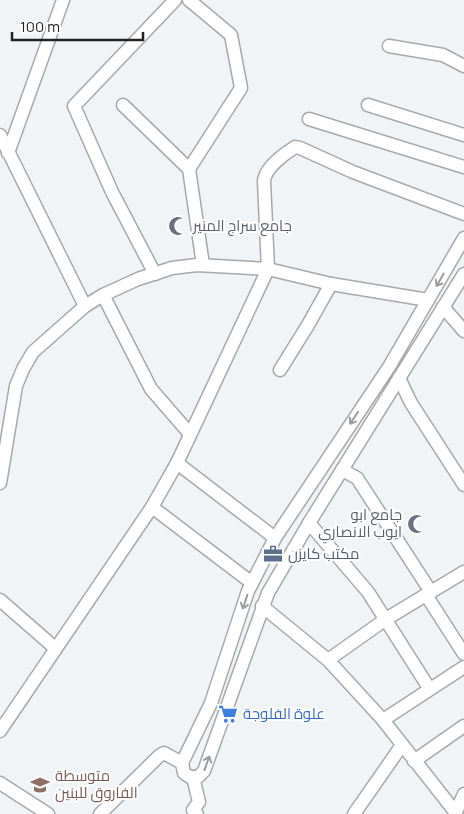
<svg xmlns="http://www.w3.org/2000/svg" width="464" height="814" font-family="Manrope,Cairo,sans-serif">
  <rect width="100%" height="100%" fill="#f0f4f7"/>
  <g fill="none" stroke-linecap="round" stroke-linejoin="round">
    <g stroke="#a6a9ac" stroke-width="15">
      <g id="minor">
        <polyline points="389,46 443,55 464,66"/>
        <polyline points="123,105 189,169 203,265"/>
        <polyline points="368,105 464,135"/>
        <polyline points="309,119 464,167"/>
        <polyline points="0,135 85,306"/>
        <polyline points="8,153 63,0"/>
        <polyline points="189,169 241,88 231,35 189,0"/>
        <polyline points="464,238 389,367 275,538 248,591 211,703 182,763 184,773 190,777 198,777 204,771 268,593 309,523 464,274"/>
        <polyline points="155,274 112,192 74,106 175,0"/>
        <polyline points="103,295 151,389 190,434"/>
        <polyline points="443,307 464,331"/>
        <polyline points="280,370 308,325 331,284"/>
        <polyline points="399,378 411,403 464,485"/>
        <polyline points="177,463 275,538"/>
        <polyline points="342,470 357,478 431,592"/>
        <polyline points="0,483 16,386 23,369 33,352 85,306 103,295 138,279 172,268 197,265 268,269 331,284 428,300"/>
        <polyline points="152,507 252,583"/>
        <polyline points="309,523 368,592 429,688"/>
        <polyline points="426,595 464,654"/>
        <polyline points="0,600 55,648"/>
        <polyline points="262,606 328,660 383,720 456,813"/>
        <polyline points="328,660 386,619 464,572"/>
        <polyline points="383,720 464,667"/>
        <path d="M0 731 152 507 177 463 268 269 264 181C265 168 284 154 295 147L300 148 353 172 464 214"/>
        <polyline points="414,761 464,726"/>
        <polyline points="193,777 199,802 193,810 197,814"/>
        <polyline points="0,783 48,814"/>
        <polyline points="100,814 159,756 164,753 182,763"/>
        <polyline points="354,814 402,745"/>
        <polyline points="455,814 464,794"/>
      </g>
    </g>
    <use href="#minor" stroke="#fff" stroke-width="12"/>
  </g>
  <defs><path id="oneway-shaft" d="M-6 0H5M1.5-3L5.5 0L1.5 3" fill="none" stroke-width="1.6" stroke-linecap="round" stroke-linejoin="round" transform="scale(1.25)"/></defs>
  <g stroke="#9b9c9c">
    <use href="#oneway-shaft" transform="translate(440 280) rotate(120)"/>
    <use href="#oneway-shaft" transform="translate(354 418) rotate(124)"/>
    <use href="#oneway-shaft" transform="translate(245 602) rotate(108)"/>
    <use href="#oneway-shaft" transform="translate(207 763) rotate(-70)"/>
  </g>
  <defs>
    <g id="mosque-bare" transform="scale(1.5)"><path d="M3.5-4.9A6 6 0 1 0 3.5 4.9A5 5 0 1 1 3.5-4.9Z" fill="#6b7280" stroke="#fff" stroke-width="2.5" paint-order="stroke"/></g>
    <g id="office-bare" transform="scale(1.5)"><path d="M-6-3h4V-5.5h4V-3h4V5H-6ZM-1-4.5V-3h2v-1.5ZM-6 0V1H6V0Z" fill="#5c6f8a" stroke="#fff" stroke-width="2.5" paint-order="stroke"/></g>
    <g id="supermarket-bare" transform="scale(1.5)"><path d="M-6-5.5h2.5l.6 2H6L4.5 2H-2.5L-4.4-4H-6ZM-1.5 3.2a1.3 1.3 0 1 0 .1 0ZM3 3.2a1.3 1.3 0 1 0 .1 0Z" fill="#3f7fe0" stroke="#fff" stroke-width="2.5" paint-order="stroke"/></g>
    <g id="school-bare" transform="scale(1.5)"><path d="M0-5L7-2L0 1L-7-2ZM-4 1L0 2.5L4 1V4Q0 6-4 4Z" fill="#8d6e63" stroke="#fff" stroke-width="2.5" paint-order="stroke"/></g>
  </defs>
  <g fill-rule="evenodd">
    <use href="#mosque-bare" x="178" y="226"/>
    <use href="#mosque-bare" x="417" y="524"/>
    <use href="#office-bare" x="273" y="554"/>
    <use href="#supermarket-bare" x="228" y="714"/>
    <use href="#school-bare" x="40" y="785"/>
  </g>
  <g text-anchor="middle" stroke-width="4" stroke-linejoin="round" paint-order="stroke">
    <g font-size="15" fill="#5b616d" stroke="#fff" text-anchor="start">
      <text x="193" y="231">جامع سراج المنير</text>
      <text x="402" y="520" text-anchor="end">جامع ابو<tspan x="402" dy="17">ايوب الانصاري</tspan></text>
    </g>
    <g font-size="15" fill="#4e5e75" stroke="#fff" text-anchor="start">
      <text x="288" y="559">مكتب كايزن</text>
    </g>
    <g font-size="15" fill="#366cbe" stroke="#fff" text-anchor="start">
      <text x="243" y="719">علوة الفلوجة</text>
    </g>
    <g font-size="15" fill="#785e54" stroke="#fff" text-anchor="start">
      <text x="55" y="781">متوسطة<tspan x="55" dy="17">الفاروق للبنين</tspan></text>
    </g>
  </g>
  <path d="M12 32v8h131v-8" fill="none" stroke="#212223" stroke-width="2.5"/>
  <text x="20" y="32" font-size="15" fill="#212223" stroke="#ffffff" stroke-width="4" paint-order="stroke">100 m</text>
</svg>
